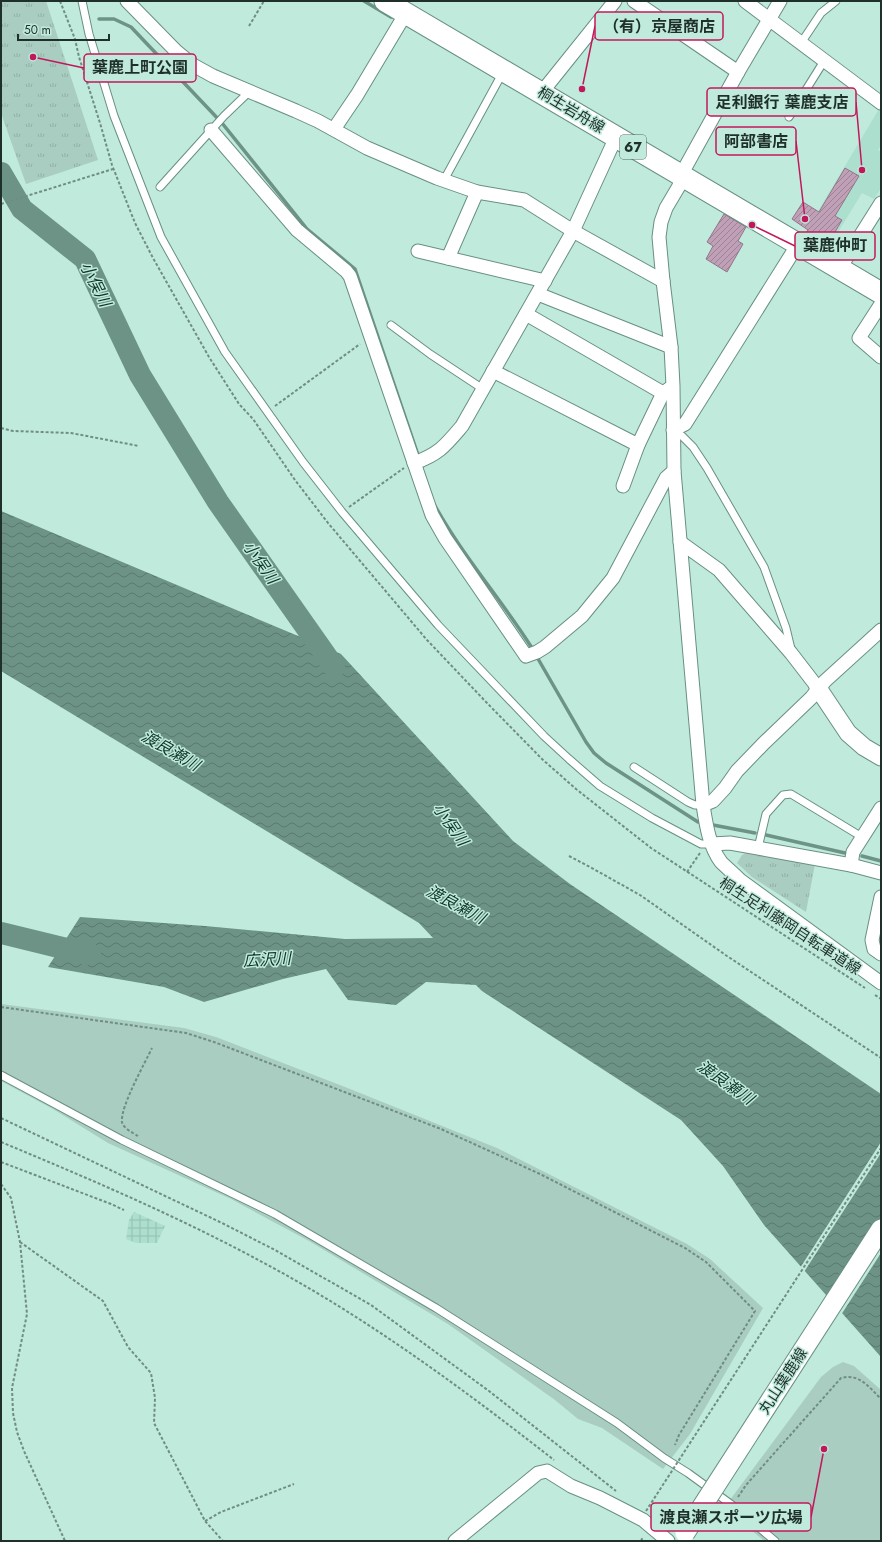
<svg xmlns="http://www.w3.org/2000/svg" width="882" height="1542" font-family="Jost,'Noto Sans JP',sans-serif">
  <defs>
    <pattern id="industrial-grid" width="8" height="8" patternUnits="userSpaceOnUse"><rect width="8" height="8" fill="#acdfcd"/><path d="M0 4h8M4 0v8" fill="none" stroke="#94c0b0"/></pattern>
    <pattern id="park-tufts" width="24" height="20" patternUnits="userSpaceOnUse"><rect width="24" height="20" fill="#a9cdc1"/><path d="M3 7l-1-3M5 7V3M7 7l1-3M15 17l-1-3M17 17v-4M19 17l1-3" fill="none" stroke="#91b0a6"/></pattern>
    <pattern id="water-waves" width="16" height="10" patternUnits="userSpaceOnUse"><rect width="16" height="10" fill="#6d9387"/><path d="M0 5q4-4 8 0t8 0" fill="none" stroke="#59786f"/></pattern>
    <pattern id="building-hatch" width="6" height="6" patternUnits="userSpaceOnUse"><rect width="6" height="6" fill="#c0a0b7"/><path d="M-1 1l2-2M0 6l6-6M5 7l2-2" fill="none" stroke="#9b8395"/></pattern>
  </defs>
  <rect width="100%" height="100%" fill="#c0eadb"/>
  <polygon fill="#acdfcd" points="879,109 881,111 881,145 878,150 881,152 881,188 874,199 862,193 827,250 805,233"/>
  <polygon fill="url(#industrial-grid)" points="134,1212 165,1226 157,1243 136,1243 126,1239 129,1220"/>
  <g fill="#a9cdc1">
    <polygon points="1,1004 184,1028 216,1037 345,1087 497,1148 687,1244 710,1259 763,1308 690,1434 663,1469 602,1428 578,1419 555,1400 448,1324 309,1241 231,1199 108,1143 53,1109 1,1081"/>
    <polygon points="843,1362 854,1366 881,1390 881,1541 763,1541 762,1539 724,1508 821,1377 833,1367"/>
  </g>
  <g fill="url(#park-tufts)">
    <polygon points="1,1 46,1 98,160 26,184 1,113"/>
    <polygon points="750,851 815,864 806,912 752,877 737,863 742,855"/>
  </g>
  <polygon fill="url(#water-waves)" points="1,511 341,654 513,841 570,884 881,1094 881,1357 764,1225 723,1166 681,1120 482,991 476,985 426,982 396,1005 348,1000 326,969 283,979 204,1002 164,987 48,967 80,917 205,926 345,939 433,938 419,923 1,671"/>
  <g fill="#c0eadb">
    <polygon points="881,1142 881,1153 804,1272 800,1268"/>
    <polygon points="881,1219 881,1253 841,1315 828,1300"/>
  </g>
  <g fill="none" stroke-linecap="round" stroke-linejoin="round">
    <g stroke="#6d9387" stroke-width="3.5">
      <polyline points="364,1 391,17"/>
      <polyline points="99,19 114,19 131,27 222,123 307,229 355,269 419,458"/>
      <path d="M434 504C462 555 501 599 532 648"/>
      <polyline points="537,657 586,742 594,753 606,763 698,822"/>
      <polyline points="713,825 755,833"/>
      <polyline points="766,835 845,853"/>
      <polyline points="862,856 881,861"/>
    </g>
    <g stroke="#6d9387" stroke-width="22">
      <polyline points="1,173 22,209 85,259 140,375 218,502 334,667"/>
      <polyline points="1,933 83,953 90,954"/>
    </g>
  </g>
  <g fill="url(#building-hatch)" stroke="#93758b">
    <polygon points="845,168 859,176 835,216 842,220 828,244 807,232 808,230 792,219 803,202 819,212"/>
    <polygon points="724,214 746,227 738,241 743,244 727,272 706,259 713,246 707,242"/>
  </g>
  <g fill="none" stroke-linecap="round" stroke-linejoin="round">
    <g stroke="#689082" stroke-width="9">
      <g id="service">
        <polyline points="82,1 89,34 114,116 161,237 225,352 303,462 342,512 438,625 544,736 569,759 600,786 652,818 701,844 712,844"/>
        <polyline points="801,43 821,13 836,1"/>
        <polyline points="789,117 824,61"/>
        <polyline points="444,180 503,72"/>
        <polyline points="160,187 224,116 250,91"/>
        <polyline points="391,325 430,354 483,389"/>
        <polyline points="673,430 682,436 693,447 707,468 764,567 786,628 791,649"/>
        <polyline points="634,767 688,802 695,805 703,805"/>
        <polyline points="758,848 766,814 783,795 791,794 862,837"/>
        <polyline points="1,1075 122,1140 275,1214 436,1308 617,1423 664,1458 688,1473 732,1505 775,1541"/>
      </g>
    </g>
    <g stroke="#689082" stroke-width="15">
      <g id="minor">
        <polyline points="127,1 176,51 193,65 213,76 296,111 318,121 367,148 437,178 477,192 524,200 573,231 663,281"/>
        <polyline points="634,1 738,72"/>
        <polyline points="745,1 881,103"/>
        <path d="M780 1 738 72 681 175 679 186 666 208 661 222 659 237 663 281 671 347 673 386 674 471 703 805C706 824 709 846 721 862 727 868 734 874 740 880L881 983"/>
        <polyline points="542,92 615,1"/>
        <polyline points="334,129 357,95 406,13"/>
        <polyline points="211,130 297,230 346,271 350,276 432,515 445,538 526,656 537,652 545,647 582,616 613,578 666,478 674,471"/>
        <polyline points="418,251 545,281"/>
        <polyline points="448,258 477,192"/>
        <polyline points="840,268 881,203"/>
        <polyline points="538,294 671,347"/>
        <polyline points="881,304 859,338 881,357"/>
        <polyline points="526,314 663,393"/>
        <polyline points="493,371 638,445"/>
        <polyline points="673,430 685,424 798,244"/>
        <path d="M414 463C439 454 445 446 462 426L573 231 616 137"/>
        <polyline points="623,486 638,445 663,393 670,388"/>
        <polyline points="680,542 719,570 791,653 818,688"/>
        <polyline points="703,805 713,801 725,788 737,771 764,743 811,698 825,681 881,630"/>
        <polyline points="712,844 730,843 851,865 881,873"/>
        <polyline points="851,865 853,852 881,808"/>
        <polyline points="881,897 872,940 874,949 881,954"/>
        <polyline points="455,1541 538,1473 547,1471 571,1486 600,1498 643,1520 668,1541"/>
      </g>
    </g>
    <g stroke="#689082" stroke-width="19">
      <polyline id="tertiary" points="818,688 848,733 864,747 881,757"/>
    </g>
    <g stroke="#689082" stroke-width="23">
      <polyline id="primary" points="385,1 881,293"/>
    </g>
    <g stroke="#708d83" stroke-width="2" stroke-dasharray="3 2" stroke-linecap="butt">
      <polyline points="60,1 75,39 79,57 100,123 112,165 135,223 153,258 209,357 239,404 253,419 295,480 328,523 427,640 487,703 542,759 576,789 651,848 865,988"/>
      <polyline points="249,26 264,1"/>
      <polyline points="1,204 113,169"/>
      <polyline points="275,406 360,344"/>
      <polyline points="1,428 13,431 71,433 139,446"/>
      <polyline points="349,507 404,468"/>
      <polyline points="569,856 590,867 640,895 727,956 881,1058"/>
      <polyline points="687,872 700,853"/>
      <polyline points="875,995 881,999"/>
      <polyline points="1,1007 186,1033 214,1042 441,1129 540,1174 685,1248 706,1262 755,1311 679,1435 675,1445"/>
      <polyline points="1,1118 222,1223 275,1250 371,1305 489,1391 616,1491"/>
      <path d="M138 1136C133 1133 123 1128 122 1122 120 1107 145 1063 152 1048"/>
      <path d="M1 1142C90 1179 179 1217 264 1263 367 1318 462 1388 554 1460"/>
      <polyline points="1,1162 111,1204 124,1210"/>
      <polyline points="1,1184 11,1198 20,1242 27,1314 12,1388 13,1413 17,1432 24,1451 65,1541"/>
      <polyline points="20,1242 103,1301 128,1347 151,1373 155,1398 154,1423 205,1521 223,1541"/>
      <path d="M738 1497 746 1485 841 1378C859 1373 869 1387 881 1399"/>
      <polyline points="205,1521 221,1512 294,1484"/>
      <polyline points="641,1541 643,1537"/>
    </g>
    <use href="#service" stroke="#fff" stroke-width="7"/>
    <use href="#minor" stroke="#fff" stroke-width="13"/>
    <use href="#tertiary" stroke="#fff" stroke-width="17"/>
    <use href="#primary" stroke="#fff" stroke-width="21"/>
    <g stroke="#689082" stroke-width="21" stroke-linecap="butt">
      <polyline id="secondary-bridge" points="685,1533 881,1229"/>
    </g>
    <polyline stroke="#708d83" stroke-width="2" stroke-dasharray="3 2" stroke-linecap="butt" points="646,1511 881,1148"/>
    <use href="#secondary-bridge" stroke="#fff" stroke-width="19"/>
  </g>
  <g text-anchor="middle" stroke-width="3" stroke-linejoin="round" paint-order="stroke">
    <rect fill="#c0eadb" stroke="#4f675f" stroke-width="1" x="620" y="135" width="26" height="24" rx="3"/>
    <g font-size="14" font-weight="bold" fill="#1f2f2a">
      <text x="633" y="152">67</text>
    </g>
    <g font-size="15" fill="#1f2f2a" stroke="#c0eadb">
      <text transform="translate(571 110) rotate(31)" y="5">桐生岩舟線</text>
      <text transform="translate(790 926) rotate(33)" y="5">桐生足利藤岡自転車道線</text>
      <text transform="translate(783 1381) rotate(-57)" y="5">丸山葉鹿線</text>
    </g>
    <g font-size="16" font-style="italic" fill="#0f342a" stroke="#c0eadb">
      <text transform="translate(96 284) rotate(63)" y="6">小俣川</text>
      <text transform="translate(261 562) rotate(55)" y="6">小俣川</text>
      <text transform="translate(171 750) rotate(30)" y="6">渡良瀬川</text>
      <text transform="translate(451 824) rotate(55)" y="6">小俣川</text>
      <text transform="translate(456 904) rotate(28)" y="6">渡良瀬川</text>
      <text transform="translate(267 959) rotate(-3)" y="6">広沢川</text>
      <text transform="translate(726 1082) rotate(35)" y="6">渡良瀬川</text>
    </g>
  </g>
  <path fill="none" stroke="#c2185b" stroke-width="1.5" d="M582 89L595 26M33 57L84 68M862 170L856 102M805 219L796 141M752 225L795 246M824 1449L811 1517"/>
  <g fill="#c2185b" stroke="#c0eadb" stroke-width="1.5">
    <circle cx="582" cy="89" r="4"/>
    <circle cx="33" cy="57" r="4"/>
    <circle cx="862" cy="170" r="4"/>
    <circle cx="805" cy="219" r="4"/>
    <circle cx="752" cy="225" r="4"/>
    <circle cx="824" cy="1449" r="4"/>
  </g>
  <g fill="#c0eadb" stroke="#c2185b" stroke-width="1.5">
    <rect x="595" y="12" width="128" height="28" rx="4"/>
    <rect x="84" y="54" width="112" height="28" rx="4"/>
    <rect x="707" y="88" width="149" height="28" rx="4"/>
    <rect x="716" y="127" width="80" height="28" rx="4"/>
    <rect x="795" y="232" width="80" height="28" rx="4"/>
    <rect x="651" y="1503" width="160" height="28" rx="4"/>
  </g>
  <g font-size="16" text-anchor="middle" font-weight="bold" fill="#1f2f2a">
    <text x="659" y="32">（有）京屋商店</text>
    <text x="140" y="73">葉鹿上町公園</text>
    <text x="782" y="108">足利銀行 葉鹿支店</text>
    <text x="756" y="147">阿部書店</text>
    <text x="835" y="251">葉鹿仲町</text>
    <text x="731" y="1523">渡良瀬スポーツ広場</text>
  </g>
  <rect width="882" height="1542" fill="none" stroke="#1f2f2a" stroke-width="4"/>
  <path d="M18 34v6h91v-6" fill="none" stroke="#1f2f2a" stroke-width="2"/>
  <text x="24" y="34" font-size="12" fill="#1f2f2a" stroke="#c0eadb" stroke-width="3" paint-order="stroke">50 m</text>
</svg>
